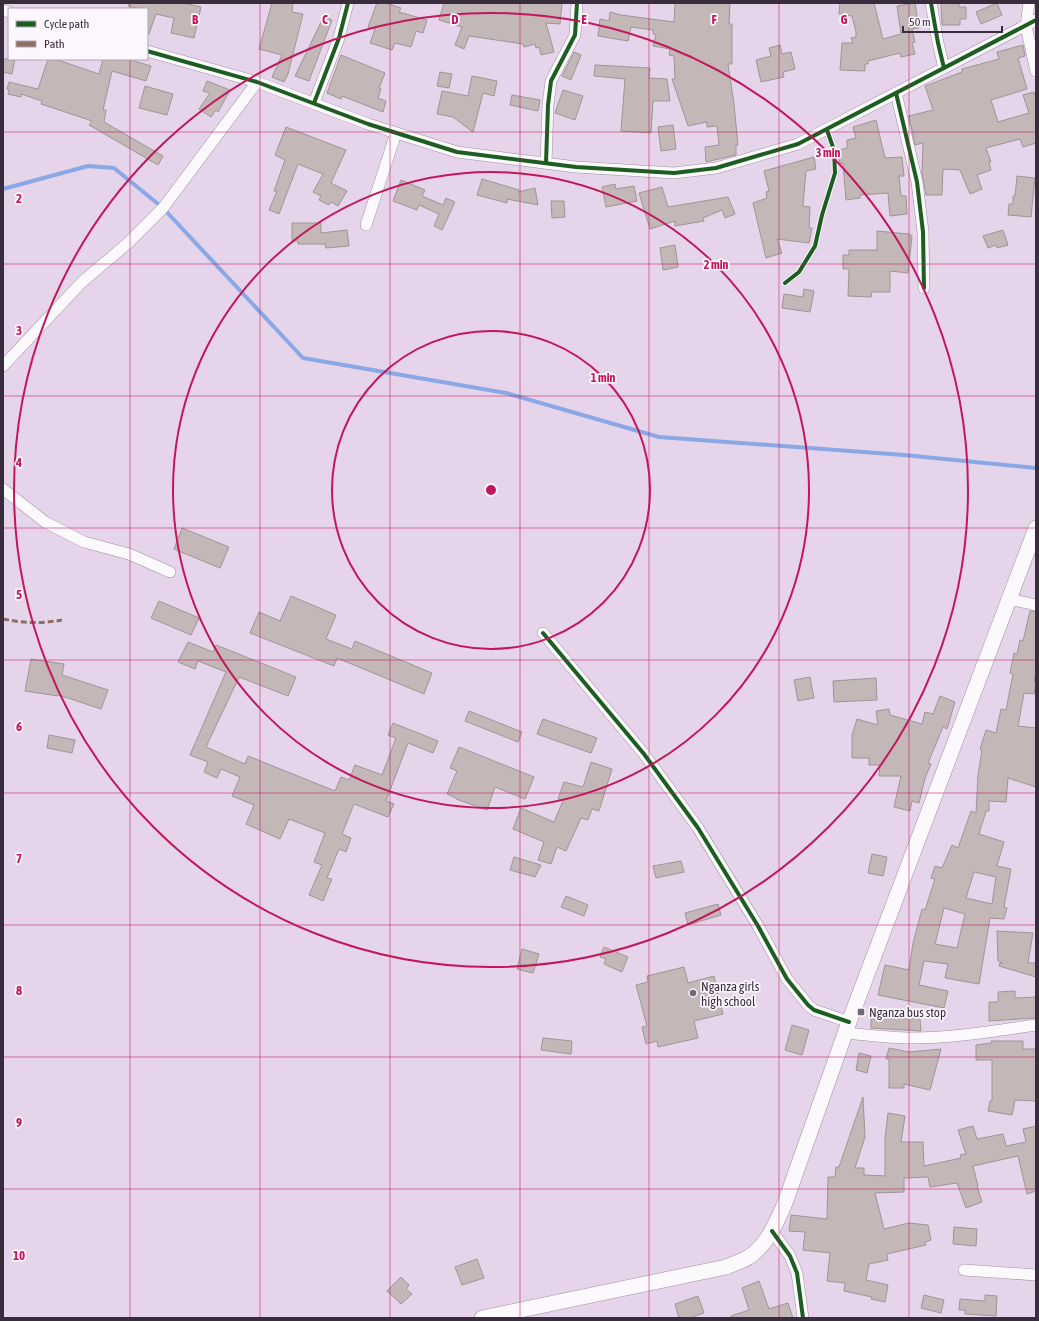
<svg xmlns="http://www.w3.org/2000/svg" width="1039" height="1321" font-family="'Asap Condensed',sans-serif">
  <rect width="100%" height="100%" fill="#e5d4ea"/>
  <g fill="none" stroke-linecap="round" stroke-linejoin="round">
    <polyline stroke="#89a8e5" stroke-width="4" points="3,189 88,166 114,168 163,208 303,358 506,393 659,437 904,455 1036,468"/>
  </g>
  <g fill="#c3b7b8" stroke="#a09496" fill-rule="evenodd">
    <polygon points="129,3 183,3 201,7 194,38 171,33 174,18 156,14 149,34 147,34 147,9 129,7"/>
    <polygon points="272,3 293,3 292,12 303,14 288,74 284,82 272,77 282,55 259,49"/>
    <polygon points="377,3 386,3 401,8 399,12 427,20 423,33 416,31 411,47 395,43 392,50 370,43 375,29 368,27"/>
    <polygon points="444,3 562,3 560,24 546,23 554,52 541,55 539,47 536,48 535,44 524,47 523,44 469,36 464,49 455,45 462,27 439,20"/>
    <polygon points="675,3 730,3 729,24 732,24 732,64 728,64 734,104 738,145 736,145 736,155 706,162 705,147 719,145 717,126 707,127 707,122 688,126 672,79 675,79 674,56 669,55 670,49 653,46 656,35 653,34 653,30 631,27 628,41 598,36 600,19 609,21 610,12 621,15 674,22"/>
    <polygon points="840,3 874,3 883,39 901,34 897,6 915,3 919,28 912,29 915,42 912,43 915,54 901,57 900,53 868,61 868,64 865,64 865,71 840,70 842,43 853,43 851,38 856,37 856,32 852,16 839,14"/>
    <polygon points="941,3 959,4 959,7 966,7 966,19 960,19 960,25 942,25"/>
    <polygon points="997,3 1002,15 981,24 976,12"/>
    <polygon points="324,16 332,20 309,81 295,76"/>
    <polygon points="780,45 782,54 791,52 795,69 783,72 784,77 761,82 756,60 771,56 769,48"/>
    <polygon points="1023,45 1025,56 1018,58 1027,89 991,100 998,122 1029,113 1023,95 1034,92 1036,99 1036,143 1023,147 1020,139 986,148 991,162 989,162 991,170 977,175 982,189 970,194 960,170 943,169 942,195 926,195 922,174 923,143 915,145 909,116 933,110 925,86 962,72 962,69 999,59 997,52"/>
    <polygon points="574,52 581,55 571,80 562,76"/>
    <polygon points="341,55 385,73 379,88 381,89 378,98 386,101 383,112 342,96 341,99 327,93"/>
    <polygon points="3,59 15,59 12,74 3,72"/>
    <polygon points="48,59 55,59 99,74 103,59 127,59 151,66 146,81 112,71 103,110 106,110 104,122 163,156 158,165 89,125 92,121 41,104 42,101 21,94 21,97 8,94 9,90 7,89 9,82 38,89"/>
    <polygon points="595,65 650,68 649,78 667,79 670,101 653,101 651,133 621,131 625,79 594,76"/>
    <polygon points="440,72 452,74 449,88 437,86"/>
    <polygon points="472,76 497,81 494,96 483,93 473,132 453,117 437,114 442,91 468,96"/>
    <polygon points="207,81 230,90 218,112 216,110 211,117 199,109 210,93 203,91"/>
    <polygon points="145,86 173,94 167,115 139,108"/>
    <polygon points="563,90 583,96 575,120 555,113"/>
    <polygon points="512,95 540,100 538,111 510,105"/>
    <polygon points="876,120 885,158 902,157 904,176 899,176 901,196 906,196 907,214 890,216 888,193 860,195 860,198 846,200 843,163 840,164 838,150 847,148 847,140 856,138 853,127"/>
    <polygon points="673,125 676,149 661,151 658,127"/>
    <polygon points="286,127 346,150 331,183 347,191 338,206 331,202 329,205 319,200 321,196 313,192 323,174 298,164 279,214 269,210 277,191 274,191 285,160 275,155"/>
    <polygon points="814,157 816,169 806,171 803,206 810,207 809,228 812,228 809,243 777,239 782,253 766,258 753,203 767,198 766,192 769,191 764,171"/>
    <polygon points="1017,176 1035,178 1031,217 1008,215 1009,204 1013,204 1013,196 1015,196"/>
    <polygon points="482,179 519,190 518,192 535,188 538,205 507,199 507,203 477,195"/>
    <polygon points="401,180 425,190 422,196 443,205 446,198 455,202 442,230 434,226 439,214 419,205 417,210 393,201"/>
    <polygon points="615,184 616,189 634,186 637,201 606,207 602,187"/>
    <polygon points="662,187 668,207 728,197 735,214 725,218 722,210 703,218 704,221 675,226 675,221 650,229 639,193"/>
    <polygon points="551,201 564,201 565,217 552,218"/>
    <polygon points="292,223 321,223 321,233 347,230 349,246 326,248 325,244 298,244 298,241 292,241"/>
    <polygon points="1003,230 1008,245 997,248 996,245 988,248 983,236"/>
    <polygon points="877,231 909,234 912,236 908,273 890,271 890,292 872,292 871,297 848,296 849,269 843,269 843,255 849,255 849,250 877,250"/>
    <polygon points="675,245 678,267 663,270 660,248"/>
    <polygon points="804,289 814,291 810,312 782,308 784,294 803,297"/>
    <polygon points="182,528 229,547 220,568 174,549"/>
    <polygon points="291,596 336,615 326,639 352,649 355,641 432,673 424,694 337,658 334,666 250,633 259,612 280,621"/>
    <polygon points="159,601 199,618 191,635 151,618"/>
    <path d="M1030 611 1036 612V671L1034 681 1036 683 1034 694 1024 693 1018 726 1036 728V787L1008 778 1006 802 989 801V811H986L979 834 1004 842 997 866 1011 869 1004 907 1007 908 1004 919 990 918 979 984 945 978 948 964 924 961 919 985 948 991 944 1008 878 995 885 965 909 970 913 943 922 909 925 910 935 879 931 878 935 866 942 868 952 845 958 848 971 811 976 813 978 775 982 750 980 749 986 730 996 733 1001 709 1006 710 1013 674 1010 673 1014 653 1017 654 1020 640 1023 641ZM974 872 996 877 992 904 966 898ZM944 908 965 914 957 948 935 944Z"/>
    <polygon points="188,642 213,652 216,645 296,677 288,696 239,677 206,747 245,764 248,756 335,791 341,777 349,780 355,765 382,775 396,738 388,735 393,723 438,741 433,753 408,743 386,801 394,804 388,817 354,804 342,834 351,838 346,852 339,849 327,878 332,879 323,901 309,895 322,865 314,862 325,833 289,819 280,839 246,824 254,805 232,796 240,777 221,769 217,778 204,772 208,762 190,755 226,672 198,661 195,669 178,662"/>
    <polygon points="31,659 64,664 62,675 108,690 101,709 59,695 58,696 25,691"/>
    <polygon points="810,677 814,698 798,701 794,680"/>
    <polygon points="876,678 877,700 834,702 833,681"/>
    <polygon points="940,696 955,702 947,729 943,727 928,763 931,764 925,778 919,803 912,801 910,811 894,807 901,776 879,776 880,765 869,765 869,758 852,758 852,735 857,719 878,725 876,711 889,709 890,715 922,724 925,712 933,714"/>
    <polygon points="469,711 522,732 518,742 465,721"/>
    <polygon points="543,719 597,738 591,753 537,734"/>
    <polygon points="49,735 75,740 72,753 47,748"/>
    <polygon points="459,747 534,777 525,799 495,787 487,810 456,799 456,798 447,794 457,771 450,768"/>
    <polygon points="591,762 612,769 599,811 592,809 588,820 581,818 566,851 557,847 551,864 538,860 544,842 513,829 521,808 554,822 563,801 558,799 564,782 583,787"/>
    <polygon points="872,854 887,857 883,876 868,873"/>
    <polygon points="514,857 541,865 535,877 510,870"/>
    <polygon points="681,861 684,872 656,878 653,866"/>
    <polygon points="566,896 588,905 584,916 561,907"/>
    <polygon points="718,904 721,915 688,925 685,913"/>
    <polygon points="997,931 1033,933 1028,963 1036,963 1036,977 999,966 1000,963 1003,963 998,961"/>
    <polygon points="604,947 628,957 622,972 604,964 606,959 600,957"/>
    <polygon points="522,949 539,954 533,973 517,969"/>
    <polygon points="684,967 688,983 714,976 723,1014 694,1021 698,1038 658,1047 657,1041 646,1044 642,1027 647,1026 636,985 648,982 647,976"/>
    <polygon points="1015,991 1015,998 1036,997 1036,1018 989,1021 989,1002 998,1002 998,992"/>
    <polygon points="920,1018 921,1031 871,1028 871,1019"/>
    <polygon points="792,1025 809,1030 802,1055 785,1050"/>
    <polygon points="543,1038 572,1041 571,1054 541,1050"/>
    <polygon points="991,1041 1023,1041 1023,1049 1036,1049 1036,1101 1015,1100 1012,1115 988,1111 990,1101 992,1101 992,1060 976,1060 976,1045 992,1043"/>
    <polygon points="889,1048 909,1052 941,1049 930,1090 904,1084 904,1088 889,1088 889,1059 886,1059"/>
    <polygon points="859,1053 871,1056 867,1073 856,1070"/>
    <polygon points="863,1097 865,1137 855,1168 864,1168 864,1175 885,1176 885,1138 888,1113 905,1116 901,1142 923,1142 924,1166 961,1158 960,1155 966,1154 958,1130 973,1126 977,1139 1003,1134 1006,1146 1026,1142 1023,1129 1036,1126 1036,1191 1027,1194 1018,1156 973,1166 978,1186 977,1186 982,1202 966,1208 957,1183 930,1187 928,1177 904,1178 904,1192 875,1193 884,1229 909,1223 928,1225 931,1240 925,1242 926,1245 887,1254 888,1260 869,1264 866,1280 888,1285 885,1302 871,1299 872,1297 844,1291 845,1283 827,1281 830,1253 803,1250 805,1232 789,1231 791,1215 827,1219 828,1177 835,1177 836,1167 839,1167"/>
    <polygon points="954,1227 977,1229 976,1246 953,1244"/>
    <polygon points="477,1259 484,1278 462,1285 455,1267"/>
    <polygon points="401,1277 409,1285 406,1289 412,1294 401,1304 387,1291"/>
    <polygon points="759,1281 769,1309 788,1303 793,1318 731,1318 731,1316 749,1310 742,1288"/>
    <polygon points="924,1295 944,1300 941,1313 921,1308"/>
    <polygon points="985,1295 997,1296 996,1316 965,1314 965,1310 959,1310 960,1299 985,1301"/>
    <polygon points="698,1296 704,1313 689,1318 679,1318 675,1304"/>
  </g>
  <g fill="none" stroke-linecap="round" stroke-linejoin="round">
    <g stroke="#9e91a1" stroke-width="12">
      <g id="street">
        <polyline points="931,3 938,43 944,68"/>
        <polyline points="1029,3 1026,26 1036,71"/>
        <polyline points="3,10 9,12"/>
        <polyline points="147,51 257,82 368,124 457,152 576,167 674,173 716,168 798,144 1036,20"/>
        <polyline points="896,93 917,182 923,232 924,288"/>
        <polyline points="314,103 339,38 348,3"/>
        <polyline points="546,163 548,105 551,81 575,35 577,3"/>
        <polyline points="366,225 396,133"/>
        <polyline points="3,366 82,282 128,243 163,208 257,82"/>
        <polyline points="3,489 45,522 84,542 129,554 170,572"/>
        <polyline points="1009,599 1036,605"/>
        <polyline points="543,633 644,754 698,828 758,926 787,979 808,1005 814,1010 849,1022"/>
        <path d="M846 1033C867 1035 889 1038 911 1038 953 1038 994 1031 1036 1025"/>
        <polyline points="772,1231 790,1256 797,1273 803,1318"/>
        <polyline points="964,1270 1036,1275"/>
      </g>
    </g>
    <g stroke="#9e91a1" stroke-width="16">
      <path id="secondary" d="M482 1318 726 1267C733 1264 742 1261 749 1257 768 1244 776 1223 785 1203L849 1022 1036 528"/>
    </g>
    <use href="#street" stroke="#fbf9fc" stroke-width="11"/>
    <use href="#secondary" stroke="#fbf9fc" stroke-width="15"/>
    <path stroke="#8d6e63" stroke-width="3" stroke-dasharray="6 3" stroke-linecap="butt" d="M3 619C23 623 41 624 62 620"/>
    <g stroke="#fcf6fe" stroke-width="6">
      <g id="cycleway">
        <polyline points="931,3 938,43 944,68"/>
        <polyline points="147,51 257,82 368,124 457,152 576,167 674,173 716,168 798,144 1036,20"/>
        <polyline points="896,93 917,182 923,232 924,288"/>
        <polyline points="314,103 339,38 348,3"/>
        <polyline points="546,163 548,105 551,81 575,35 577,3"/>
        <polyline points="785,283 799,272 815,246 822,215 835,173 834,150 827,130"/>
        <polyline points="543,633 644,754 698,828 758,926 787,979 808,1005 814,1010 849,1022"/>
        <polyline points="772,1231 790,1256 797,1273 803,1318"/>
      </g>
    </g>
    <use href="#cycleway" stroke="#1b5e20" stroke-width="4"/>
  </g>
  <path fill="none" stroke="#c2185b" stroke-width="1" stroke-opacity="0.55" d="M130 3V9M260 3V1318M390 3V1318M520 3V1318M649 3V1318M779 3V1318M909 3V1318M130 59V1318M3 132H1036M3 264H1036M3 396H1036M3 528H1036M3 660H1036M3 793H1036M3 925H1036M3 1057H1036M3 1189H1036"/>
  <g fill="none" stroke="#c2185b" stroke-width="2">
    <circle cx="491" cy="490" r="159"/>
    <circle cx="491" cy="490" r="318"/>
    <circle cx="491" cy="490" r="477"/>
  </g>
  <g fill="#75677a" stroke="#fcf6fe" stroke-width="1.5">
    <circle cx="693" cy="993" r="4"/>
    <rect x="857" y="1008" width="8" height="8" rx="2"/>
  </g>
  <g text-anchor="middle" stroke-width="3.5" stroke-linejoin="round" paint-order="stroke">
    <g font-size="13" fill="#392d3d" stroke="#fcf6fe" text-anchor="start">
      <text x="701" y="991">Nganza girls<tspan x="701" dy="15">high school</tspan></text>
      <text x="869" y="1017">Nganza bus stop</text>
    </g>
  </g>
  <g font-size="13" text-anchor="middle" font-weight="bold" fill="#c2185b" stroke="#fcf6fe" stroke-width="3.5" stroke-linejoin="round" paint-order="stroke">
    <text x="195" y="24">B</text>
    <text x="325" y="24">C</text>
    <text x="455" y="24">D</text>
    <text x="584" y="24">E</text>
    <text x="714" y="24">F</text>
    <text x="844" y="24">G</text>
    <text x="19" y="203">2</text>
    <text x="19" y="335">3</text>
    <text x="19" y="467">4</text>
    <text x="19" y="599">5</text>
    <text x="19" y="731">6</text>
    <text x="19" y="863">7</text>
    <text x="19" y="995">8</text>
    <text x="19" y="1127">9</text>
    <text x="19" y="1260">10</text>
  </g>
  <circle cx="491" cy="490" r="6" fill="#c2185b" stroke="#fcf6fe" stroke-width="2"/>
  <g font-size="12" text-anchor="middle" font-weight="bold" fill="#c2185b" stroke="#fcf6fe" stroke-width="3.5" stroke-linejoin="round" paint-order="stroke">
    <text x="828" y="157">3 min</text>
    <text x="716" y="269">2 min</text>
    <text x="603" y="382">1 min</text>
  </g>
  <rect width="1039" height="1321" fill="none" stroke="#392d3d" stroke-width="8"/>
  <rect x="8" y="8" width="140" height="52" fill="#fcf6fe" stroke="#aea6b1"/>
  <rect x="16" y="21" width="20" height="6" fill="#1b5e20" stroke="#aea6b1"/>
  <text x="44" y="28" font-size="12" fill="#392d3d">Cycle path</text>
  <rect x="16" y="41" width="20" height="6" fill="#8d6e63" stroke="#aea6b1"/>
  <text x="44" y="48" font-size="12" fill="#392d3d">Path</text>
  <path d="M903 26v6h99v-6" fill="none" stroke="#392d3d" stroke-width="2"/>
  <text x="909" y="26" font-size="12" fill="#392d3d" stroke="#fcf6fe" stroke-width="3" paint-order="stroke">50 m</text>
</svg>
